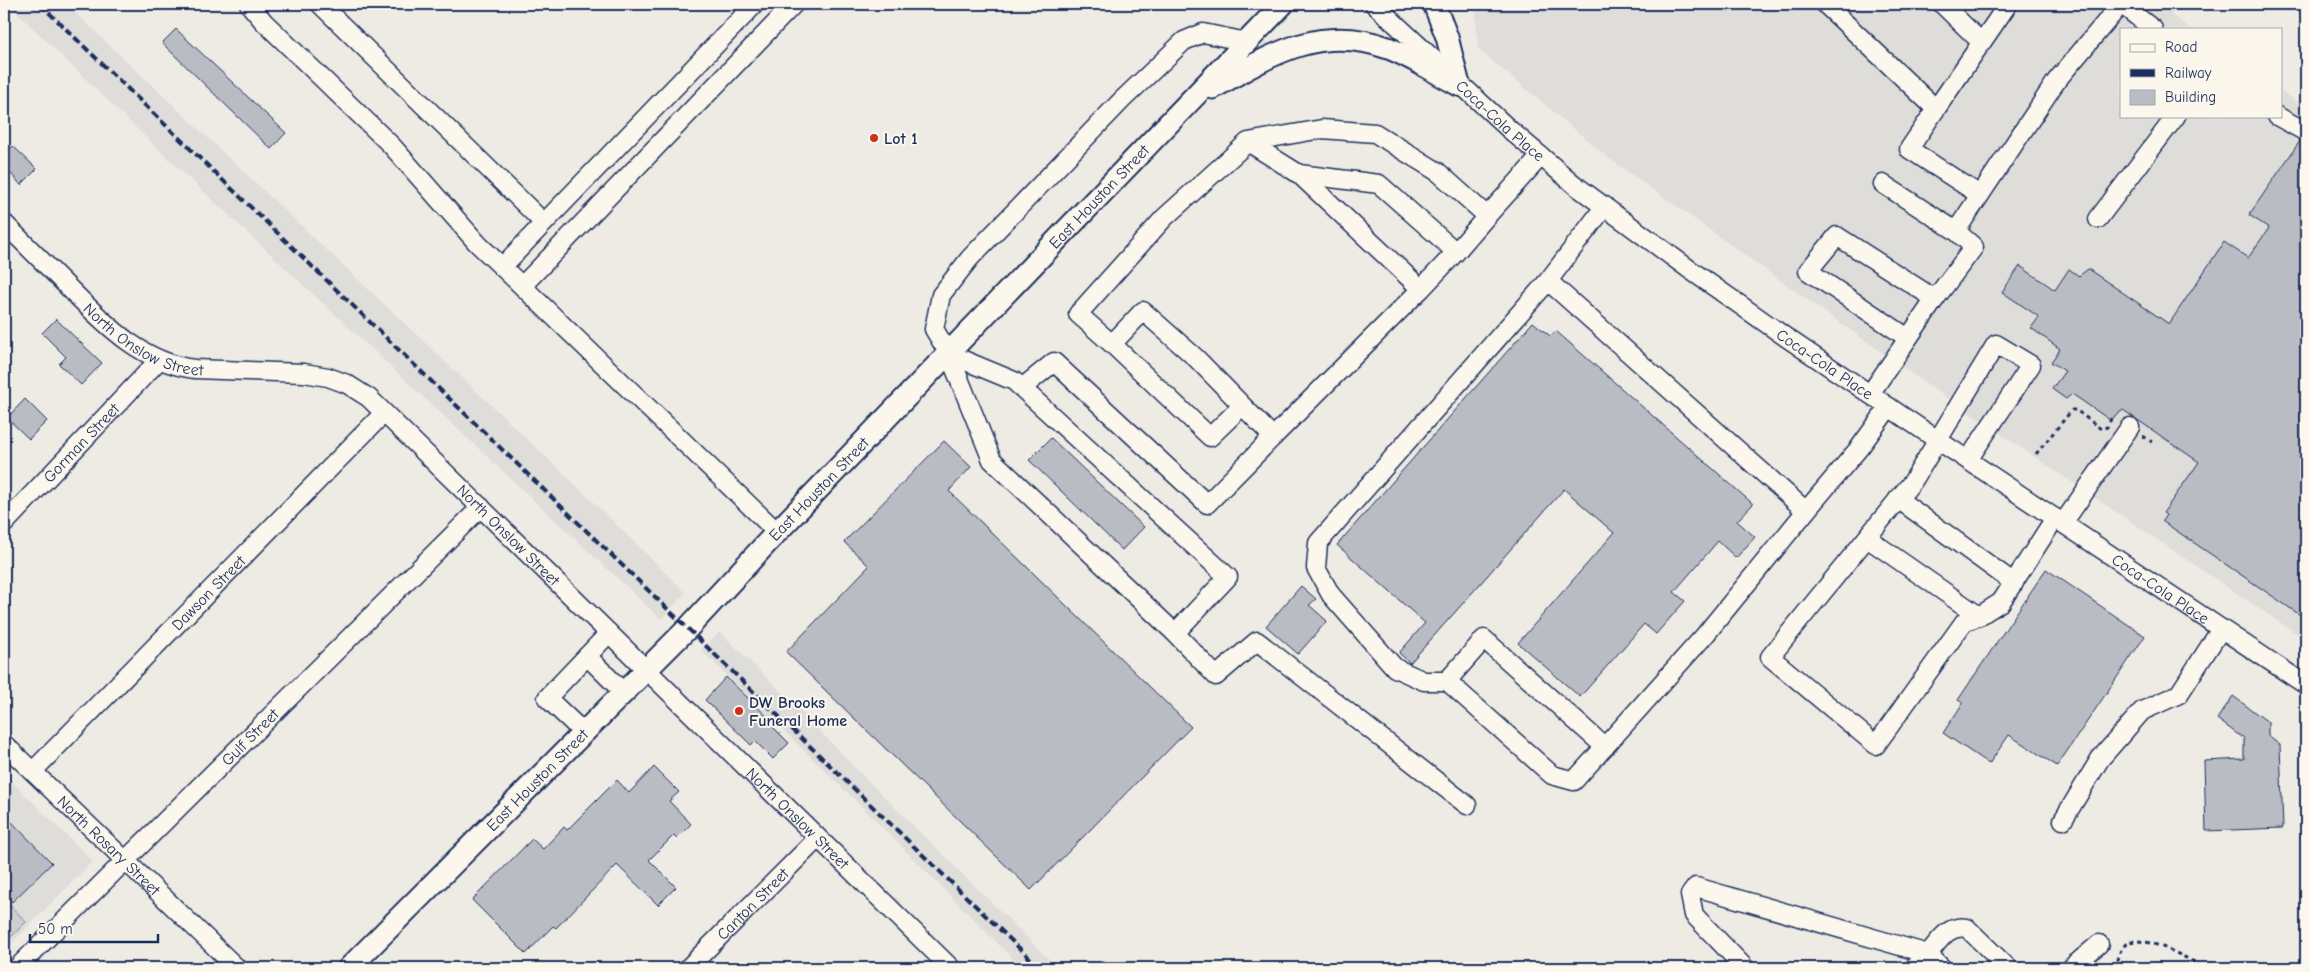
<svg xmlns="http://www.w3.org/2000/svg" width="2310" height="972" font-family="'Comic Neue',sans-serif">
  <rect width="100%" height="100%" fill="#eeebe4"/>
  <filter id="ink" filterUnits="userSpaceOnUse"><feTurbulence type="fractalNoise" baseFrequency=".02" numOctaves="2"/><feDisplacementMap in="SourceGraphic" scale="10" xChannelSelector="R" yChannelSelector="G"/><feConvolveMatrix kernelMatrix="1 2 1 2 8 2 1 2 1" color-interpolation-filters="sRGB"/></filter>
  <g filter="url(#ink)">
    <g fill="#deddda">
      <polygon points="8,4 66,4 580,489 686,593 661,619 160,151"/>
      <polygon points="1475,4 2179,4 2171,15 2191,29 2121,29 2121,116 2281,116 2281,91 2306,108 2306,640 1919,379 1610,159 1478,49"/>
      <polygon points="720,632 800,710 862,775 1058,968 1022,968 867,812 701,650"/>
      <polygon points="4,774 93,861 4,951"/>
    </g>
    <polygon fill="#cecfcf" stroke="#747f96" points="4,899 26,922 4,944"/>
    <g fill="#b9bcc3" stroke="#1b2f5e">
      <polygon points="176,29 286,133 271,149 162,43"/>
      <polygon points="2300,141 2306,143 2306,619 2162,521 2166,515 2163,513 2199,462 2123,410 2110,420 2072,394 2066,399 2052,389 2065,371 2051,362 2060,349 2031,328 2039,317 2002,292 2020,266 2055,290 2069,269 2079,276 2088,269 2169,324 2224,242 2248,258 2269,228 2249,215"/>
      <polygon points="13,146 37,169 21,185 4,166 4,156"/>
      <polygon points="56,319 102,363 81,385 59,364 66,357 42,333"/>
      <polygon points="1533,322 1550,336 1556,331 1753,504 1737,521 1755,537 1736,558 1718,541 1674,592 1685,601 1656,634 1644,624 1580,697 1518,643 1614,533 1564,489 1410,663 1399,653 1425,623 1337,545"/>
      <polygon points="25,399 47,421 29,439 7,418"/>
      <polygon points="1051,438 1144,527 1122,550 1029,460"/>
      <polygon points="944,441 971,467 949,491 1191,727 1031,890 786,652 869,566 844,542"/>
      <polygon points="2046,569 2145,636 2057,766 2009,735 1989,764 1943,733 1963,703 1958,700"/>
      <polygon points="1301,586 1316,599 1309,605 1327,621 1298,654 1266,626"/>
      <polygon points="726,677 773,722 771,725 789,743 773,759 755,741 751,745 705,700"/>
      <polygon points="2233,696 2268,722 2268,736 2280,745 2283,828 2206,831 2204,761 2244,759 2244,739 2217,719"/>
      <polygon points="654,767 679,792 669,801 691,824 677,838 674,835 649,860 676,887 658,905 617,865 556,928 553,926 526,954 472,900 532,839 543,849 564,827 567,830 617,780 629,793"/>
      <polygon points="4,814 52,863 12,902 4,894"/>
    </g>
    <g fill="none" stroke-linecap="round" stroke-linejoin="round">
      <g stroke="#1b2f5e" stroke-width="21">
        <g id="minor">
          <polyline points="249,4 264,22 392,146 478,244 522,286"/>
          <polyline points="320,4 544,223 755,4"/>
          <path id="s1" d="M1374 4 1510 130 1575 185 1689 269 1787 338 1939 441 2306 685"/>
          <polyline points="1825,4 1936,109 2008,4"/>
          <polyline points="1942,4 1981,42"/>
          <polyline points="1936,109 1909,149 1980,195"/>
          <polyline points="2277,116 2306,132"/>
          <polyline points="1299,174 1421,289 1456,252"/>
          <polyline points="1883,184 1956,231 2057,80 2121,4 2153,29"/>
          <polyline points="1605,206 1548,281 1806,511 1860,447 1889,407"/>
          <polyline points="1487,216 1541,156"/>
          <polyline points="2098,219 2176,116"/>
          <path id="s2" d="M4 223C26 245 47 266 69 288 105 324 142 363 195 369L304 373 328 377 347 384 369 398 951 968"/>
          <polyline points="502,267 544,223"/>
          <polyline points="1935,299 1974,247 1956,231"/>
          <polyline points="1112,344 1078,314 1164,218 1248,142 1322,129 1375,133 1438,172 1487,216 1456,252 1379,184 1299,174 1248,142"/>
          <polyline points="949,354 1014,381 1228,577 1175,633 992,460 949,354 934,329 941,295 970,258 1122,100 1184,41 1203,33 1247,42"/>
          <polyline points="1022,388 1054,362 1207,504 1273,437 1196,358 1143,311 1112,344 1210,437 1242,406"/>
          <polyline points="1870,394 1935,299 1837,236 1808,271 1908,338"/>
          <polyline points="1273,437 1421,289"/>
          <polyline points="1968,460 2031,365 1996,344 1913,481 1770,657 1876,745 1964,622 1979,616 2001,602 2055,518"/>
          <polyline points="1898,499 2014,583"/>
          <polyline points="2063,523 2130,427"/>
          <path id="s3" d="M4 524 159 360"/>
          <polyline points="777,532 522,286 794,4"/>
          <polyline points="1867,538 1979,616"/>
          <polyline points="1175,633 1216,676 1257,641 1467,805"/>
          <polyline points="587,656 624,693"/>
          <polyline points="1447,681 1424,681 1395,668 1331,595 1316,568 1318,543 1548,281"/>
          <polyline points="584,733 547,698 609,633"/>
          <path id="s4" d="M4 744 237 968"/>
          <polyline points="1605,747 1484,639 1447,681 1552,775 1574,781 1705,635 1806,511"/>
          <path id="s5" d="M33 771 384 413"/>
          <polyline points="2063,820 2100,759 2142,711 2179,694 2221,629"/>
          <path id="s6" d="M17 968 481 507"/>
          <path id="s7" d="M688 968 817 839"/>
          <path d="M1745 968 1694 915 1690 895 1696 887 1928 954C1939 941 1948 924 1967 928L2008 968"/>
          <polyline points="1914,968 1928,954 1942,968"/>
          <polyline points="2071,968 2099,944"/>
        </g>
      </g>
      <g stroke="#1b2f5e" stroke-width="25">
        <g id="major">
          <polyline points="1434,4 1447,37 1459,85"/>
          <path d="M1213 88C1270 55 1320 23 1388 48 1412 57 1436 73 1459 85"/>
          <path id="s8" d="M349 968 688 628 777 532 1283 4"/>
        </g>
      </g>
      <g stroke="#1b2f5e" stroke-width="3" stroke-dasharray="4 4" stroke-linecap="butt">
        <polyline points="2143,436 2152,442"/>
        <polyline points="2036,454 2072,410 2076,410 2101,429 2107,427 2111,419 2115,417"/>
        <path d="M2114 968C2117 960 2119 950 2126 944 2143 932 2189 960 2206 968"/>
      </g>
      <use href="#minor" stroke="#fbf7ec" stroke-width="18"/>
      <use href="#major" stroke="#fbf7ec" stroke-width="21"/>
      <polyline stroke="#1b2f5e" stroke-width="4" stroke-dasharray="8 4" stroke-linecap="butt" points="40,4 1040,968"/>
    </g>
  </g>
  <g fill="#c8321e" stroke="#fbf7ec" stroke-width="2">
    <circle cx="874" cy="138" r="5"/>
    <circle cx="739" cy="711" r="5"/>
  </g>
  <g text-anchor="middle" stroke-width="4" stroke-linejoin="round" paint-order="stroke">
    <g font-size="16" fill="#1b2f5e" stroke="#fbf7ec">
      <text dy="6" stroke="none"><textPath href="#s1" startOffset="172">Coca-Cola Place</textPath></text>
      <text dy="6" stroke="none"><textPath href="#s8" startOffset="1076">East Houston Street</textPath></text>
      <text dy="6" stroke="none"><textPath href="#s2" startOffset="185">North Onslow Street</textPath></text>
      <text dy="6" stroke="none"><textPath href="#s1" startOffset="578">Coca-Cola Place</textPath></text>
      <text dy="6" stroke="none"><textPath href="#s3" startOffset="112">Gorman Street</textPath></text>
      <text dy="6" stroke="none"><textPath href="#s8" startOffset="671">East Houston Street</textPath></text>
      <text dy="6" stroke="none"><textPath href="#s2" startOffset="620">North Onslow Street</textPath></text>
      <text dy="6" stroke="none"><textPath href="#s1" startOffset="982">Coca-Cola Place</textPath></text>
      <text dy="6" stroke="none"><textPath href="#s5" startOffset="250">Dawson Street</textPath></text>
      <text dy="6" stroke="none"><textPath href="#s6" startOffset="328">Gulf Street</textPath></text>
      <text dy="6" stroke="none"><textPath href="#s8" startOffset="266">East Houston Street</textPath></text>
      <text dy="6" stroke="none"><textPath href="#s2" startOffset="1025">North Onslow Street</textPath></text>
      <text dy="6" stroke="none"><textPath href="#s4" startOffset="146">North Rosary Street</textPath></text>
      <text dy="6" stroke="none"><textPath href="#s7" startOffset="91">Canton Street</textPath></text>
    </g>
    <g font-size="16" font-weight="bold" fill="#1b2f5e" stroke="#fbf7ec" text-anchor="start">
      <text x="884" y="144">Lot 1</text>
      <text x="749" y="708">DW Brooks<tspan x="749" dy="18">Funeral Home</tspan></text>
    </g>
  </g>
  <rect width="2310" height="972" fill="none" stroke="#fbf7ec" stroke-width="20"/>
  <rect x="10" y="10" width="2290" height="952" fill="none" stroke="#1b2f5e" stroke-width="2" filter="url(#ink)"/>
  <rect x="2120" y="28" width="162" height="90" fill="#fbf7ec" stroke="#a1a7b3"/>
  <rect x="2130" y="44" width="25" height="8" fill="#fbf7ec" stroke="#a1a7b3"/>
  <text x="2165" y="52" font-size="15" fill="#1b2f5e">Road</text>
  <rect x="2130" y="69" width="25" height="8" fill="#1b2f5e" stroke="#a1a7b3"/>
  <text x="2165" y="78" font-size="15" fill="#1b2f5e">Railway</text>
  <rect x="2130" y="90" width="25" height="15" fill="#b9bcc3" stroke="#a1a7b3"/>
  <text x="2165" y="102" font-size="15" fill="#1b2f5e">Building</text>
  <path d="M30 934v8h128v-8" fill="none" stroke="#1b2f5e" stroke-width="2.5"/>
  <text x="38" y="934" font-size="15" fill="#1b2f5e" stroke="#fbf7ec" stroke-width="4" paint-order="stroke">50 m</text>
</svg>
